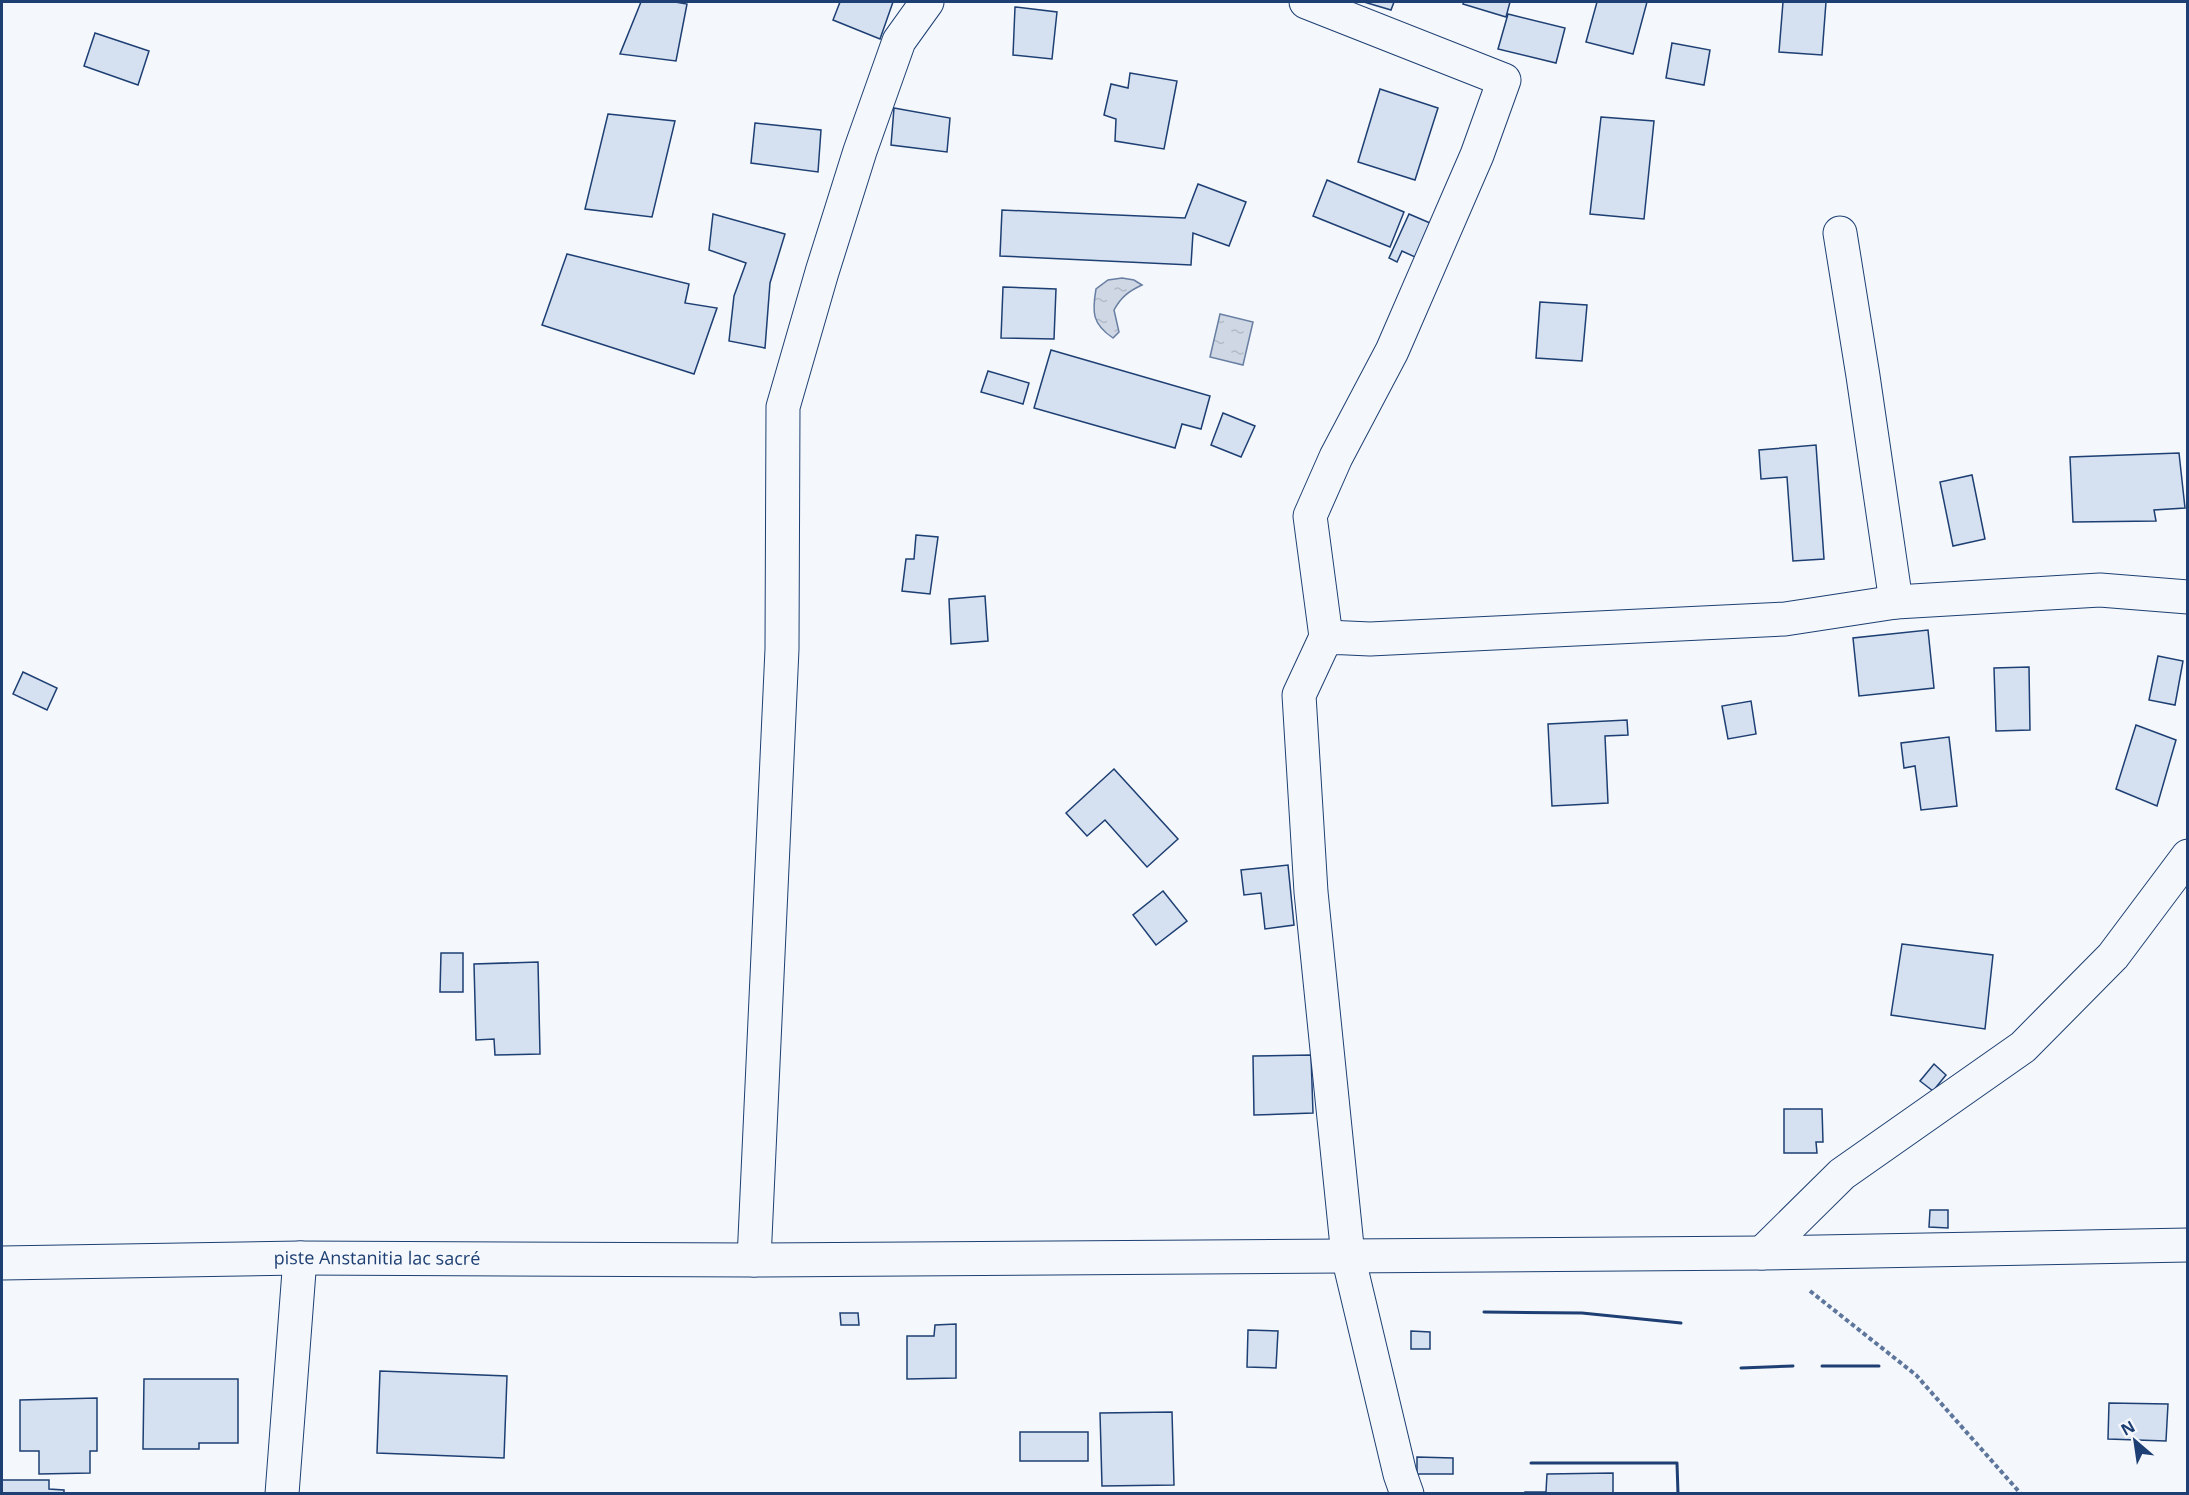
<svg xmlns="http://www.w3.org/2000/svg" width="2189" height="1495" font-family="'Open Sans',sans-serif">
  <defs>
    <pattern id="water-ripples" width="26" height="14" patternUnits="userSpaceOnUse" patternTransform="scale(1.5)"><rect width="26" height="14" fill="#cfd7e4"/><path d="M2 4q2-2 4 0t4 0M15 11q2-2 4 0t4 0" fill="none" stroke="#b1bac7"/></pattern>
  </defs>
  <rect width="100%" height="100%" fill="#f4f7fb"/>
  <g fill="url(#water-ripples)" stroke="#687fa3" stroke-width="1.5">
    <path d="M1122 278 1134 280 1142 285C1129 291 1121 297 1114 310L1119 332 1113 338C1092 324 1092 312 1096 289L1108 280Z"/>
    <polygon points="1220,314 1253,322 1243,365 1210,357"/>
  </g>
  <g fill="#d5e0f0" stroke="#1d3f73" stroke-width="1.5">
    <polygon points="641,2 675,2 687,4 676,61 620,54"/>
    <polygon points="840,2 893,2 880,39 833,20"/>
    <polygon points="1364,2 1394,2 1391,10"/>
    <polygon points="1464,2 1510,2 1506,17 1463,4"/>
    <polygon points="1597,2 1647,2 1633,54 1586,42"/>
    <polygon points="1783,2 1826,2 1822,55 1779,52"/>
    <polygon points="1015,7 1057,12 1052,59 1013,55"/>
    <polygon points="1508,14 1565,28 1556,63 1498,49"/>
    <polygon points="95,33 149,51 138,85 84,66"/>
    <polygon points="1672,43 1710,50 1704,85 1666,78"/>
    <polygon points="1130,73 1177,81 1164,149 1115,141 1116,119 1104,115 1111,84 1128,88"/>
    <polygon points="1380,89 1438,108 1415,180 1358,162"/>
    <polygon points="894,108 950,118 947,152 891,145"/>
    <polygon points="608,114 675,121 652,217 585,209"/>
    <polygon points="1601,117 1654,121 1644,219 1590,214"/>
    <polygon points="755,123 821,130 818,172 751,163"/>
    <polygon points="1327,180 1404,212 1390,247 1313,216"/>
    <polygon points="1198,184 1246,202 1229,246 1193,233 1191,265 1000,256 1002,210 1185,218"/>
    <polygon points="713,214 785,234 770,283 765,348 729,341 734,296 746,263 709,250"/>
    <polygon points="1409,214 1430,223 1415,257 1402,251 1397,262 1389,258"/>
    <polygon points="567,254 689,284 685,303 717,308 694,374 542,325"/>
    <polygon points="1003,287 1056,289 1054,339 1001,338"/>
    <polygon points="1540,302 1587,305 1582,361 1536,358"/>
    <polygon points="1051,350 1210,396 1201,429 1182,424 1175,448 1034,408"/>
    <polygon points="988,371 1029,383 1023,404 981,392"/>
    <polygon points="1223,413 1255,426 1241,457 1211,445"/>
    <polygon points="1816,445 1824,559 1793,561 1787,477 1761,479 1759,450"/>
    <polygon points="2179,453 2185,508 2154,510 2156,521 2073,522 2070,457"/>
    <polygon points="1972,475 1985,539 1953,546 1940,482"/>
    <polygon points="916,535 938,537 930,594 902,591 906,559 914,559"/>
    <polygon points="985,596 988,641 951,644 949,599"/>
    <polygon points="1928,630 1934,688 1859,696 1853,638"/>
    <polygon points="2158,656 2183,661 2175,705 2149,700"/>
    <polygon points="2029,667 2030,730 1996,731 1994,668"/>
    <polygon points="23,672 57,688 47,710 13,694"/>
    <polygon points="1751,701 1756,734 1728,739 1722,706"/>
    <polygon points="1627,720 1628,735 1605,736 1608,803 1552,806 1548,724"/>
    <polygon points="2136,725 2176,740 2157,806 2116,789"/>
    <polygon points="1949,737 1957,806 1921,810 1915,766 1904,768 1901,743"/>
    <polygon points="1114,769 1178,839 1147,867 1105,820 1087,836 1066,813"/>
    <polygon points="1288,865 1294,925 1265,929 1261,893 1244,895 1241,870"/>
    <polygon points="1163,891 1187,921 1156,945 1133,915"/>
    <polygon points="1902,944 1993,955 1985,1029 1891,1015"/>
    <polygon points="441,953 463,953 463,992 440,992"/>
    <polygon points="538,962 540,1054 495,1055 494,1039 476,1040 474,964"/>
    <polygon points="1311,1055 1313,1113 1254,1115 1253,1056"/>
    <polygon points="1934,1064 1946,1075 1933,1091 1920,1081"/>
    <polygon points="1784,1109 1822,1109 1823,1142 1816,1142 1817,1153 1784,1153"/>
    <polygon points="1930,1210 1948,1210 1948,1228 1929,1227"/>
    <polygon points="840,1313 858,1313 859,1325 841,1325"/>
    <polygon points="956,1324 956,1378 907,1379 907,1336 934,1336 935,1325"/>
    <polygon points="1248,1330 1278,1331 1276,1368 1247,1367"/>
    <polygon points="1411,1331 1430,1332 1430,1349 1411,1349"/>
    <polygon points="380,1371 507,1376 504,1458 377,1453"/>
    <polygon points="144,1379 238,1379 238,1443 199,1443 199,1449 143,1449"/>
    <polygon points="97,1398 97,1451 90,1451 90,1473 39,1474 39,1451 20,1451 20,1400"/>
    <polygon points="2109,1403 2168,1404 2166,1441 2108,1439"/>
    <polygon points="1172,1412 1174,1485 1102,1486 1100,1413"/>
    <rect x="1020" y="1432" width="68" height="29"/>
    <polygon points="1417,1457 1453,1458 1453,1474 1417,1474"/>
    <polygon points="1613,1473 1613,1494 1525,1494 1525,1492 1546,1492 1547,1474"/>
    <polygon points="2,1480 49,1480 49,1489 64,1490 64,1494 2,1493"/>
  </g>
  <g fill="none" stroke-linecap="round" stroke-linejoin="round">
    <g stroke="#1d3f73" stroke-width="35">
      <g id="minor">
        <polyline points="1306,2 1504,80 1477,155 1392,351 1336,457 1310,516 1326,637"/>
        <polyline points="1840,233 1863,376 1896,602"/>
        <polyline points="1762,1253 1842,1174 2023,1047 2113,956 2188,856"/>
        <polyline points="754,1260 782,649 783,407 822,272 860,151 899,41 927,2"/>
        <path id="s1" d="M2 1263 300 1258 754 1260 1762 1253 2188 1245"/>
        <polyline points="282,1494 300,1258"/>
        <polyline points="1407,1494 1400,1474 1348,1256 1311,892 1299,695 1326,637 1370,639 1785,619 1896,602 2100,590 2188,597"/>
      </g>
    </g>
    <polyline stroke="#5e769c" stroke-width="4" stroke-dasharray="4.5 3" stroke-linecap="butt" points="1810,1291 1916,1375 2021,1494"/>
    <use href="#minor" stroke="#f4f7fb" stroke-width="33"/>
    <g stroke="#1d3f73" stroke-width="3">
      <polyline points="1484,1312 1582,1313 1681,1323"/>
      <polyline points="1822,1366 1879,1366"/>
      <polyline points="1741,1368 1793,1366"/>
      <polyline points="1531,1463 1677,1463 1678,1494"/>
    </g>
  </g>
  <g text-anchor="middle" stroke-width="4.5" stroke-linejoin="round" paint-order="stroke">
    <g font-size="18" fill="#1d3f73" stroke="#f4f7fb">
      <text dy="6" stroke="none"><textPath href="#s1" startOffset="375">piste Anstanitia lac sacré</textPath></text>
    </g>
  </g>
  <rect width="2189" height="1495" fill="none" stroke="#1d3f73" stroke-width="6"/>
  <g transform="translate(2135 1441) rotate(331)" stroke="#f4f7fb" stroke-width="4.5" paint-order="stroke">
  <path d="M0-4.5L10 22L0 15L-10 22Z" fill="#1d3f73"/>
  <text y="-9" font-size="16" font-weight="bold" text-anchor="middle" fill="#1d3f73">N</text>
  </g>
</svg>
